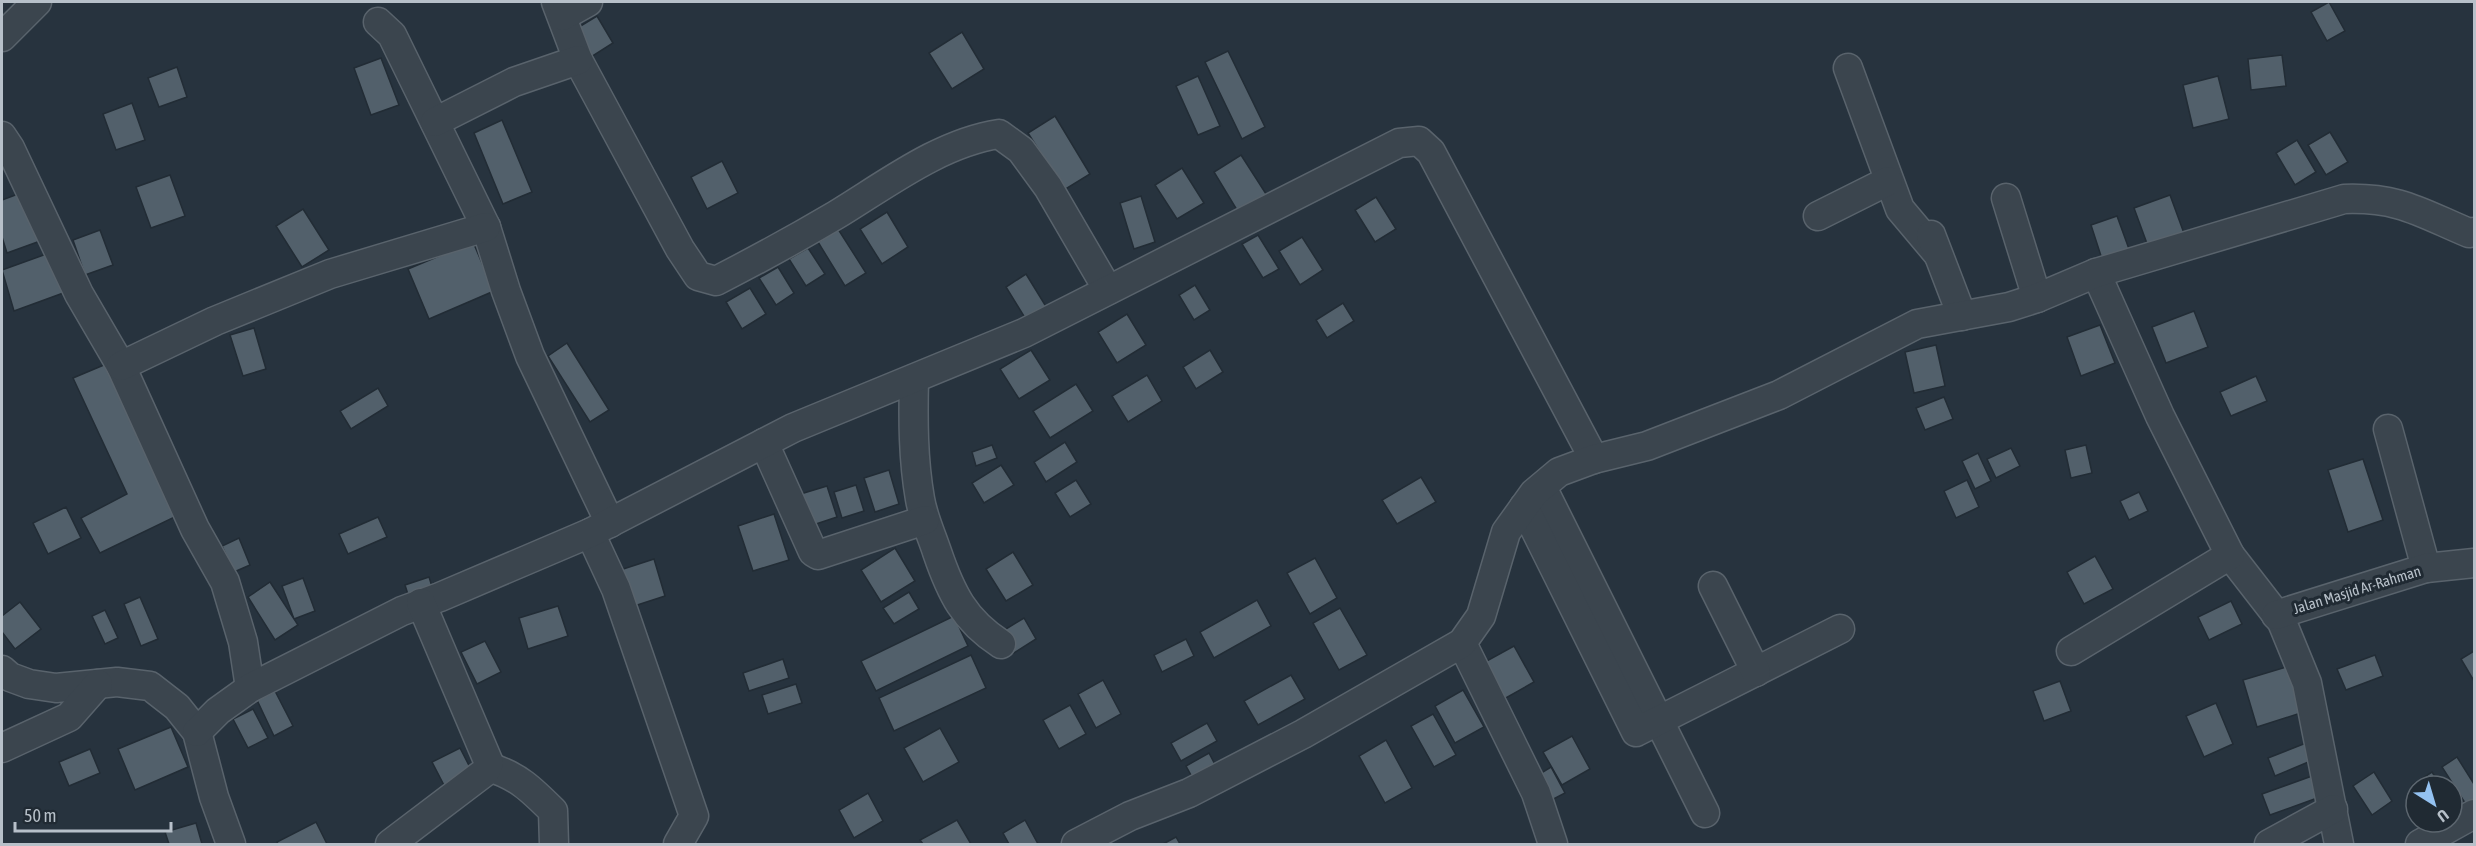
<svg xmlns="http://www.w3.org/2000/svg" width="2476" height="846" font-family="'Asap Condensed',sans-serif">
  <rect width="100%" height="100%" fill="#27333e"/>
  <g fill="#52606b" stroke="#222c35" stroke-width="1.5">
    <polygon points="2329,2 2345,31 2327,41 2311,12"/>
    <polygon points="597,16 613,43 591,57 574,30"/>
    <polygon points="962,32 984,69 952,89 929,53"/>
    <polygon points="1228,51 1265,127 1242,139 1205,62"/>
    <polygon points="2282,55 2286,86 2251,90 2248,59"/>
    <polygon points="381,58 399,105 371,115 354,68"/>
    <polygon points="177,67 187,97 159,107 148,78"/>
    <polygon points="1198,76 1220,126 1198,135 1176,86"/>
    <polygon points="2218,76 2229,119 2193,128 2183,85"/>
    <polygon points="132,103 145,140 116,150 103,114"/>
    <polygon points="1055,116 1090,174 1064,190 1028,133"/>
    <polygon points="502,120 532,192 503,204 474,133"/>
    <polygon points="2330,132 2348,162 2326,175 2308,145"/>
    <polygon points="2297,140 2316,172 2295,185 2276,153"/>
    <polygon points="1241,155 1268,197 1240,215 1214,172"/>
    <polygon points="722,161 738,193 707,209 691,177"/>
    <polygon points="1182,168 1204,203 1177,219 1155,185"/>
    <polygon points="170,175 185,216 151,228 136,187"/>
    <polygon points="26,191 43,240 7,253 2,237 2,200"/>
    <polygon points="2170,195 2185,236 2149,249 2134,208"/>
    <polygon points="1141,196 1155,242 1134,249 1120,203"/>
    <polygon points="1376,197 1396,229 1375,242 1355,210"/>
    <polygon points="303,209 329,250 302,267 276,226"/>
    <polygon points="887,212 908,247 882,264 860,229"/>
    <polygon points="2117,216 2129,249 2102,259 2091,225"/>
    <polygon points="838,229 866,273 845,286 818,242"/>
    <polygon points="100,230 113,265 85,275 73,240"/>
    <polygon points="1258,235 1279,269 1263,278 1242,244"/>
    <polygon points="1302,237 1323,270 1300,285 1279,251"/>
    <polygon points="473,242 494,291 429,319 408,269"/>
    <polygon points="808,248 825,274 806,286 789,259"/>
    <polygon points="52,252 66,292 14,311 2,270"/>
    <polygon points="778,267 794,293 776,305 759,278"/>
    <polygon points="1026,274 1050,313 1030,326 1006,287"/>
    <polygon points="1195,285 1210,310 1194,320 1179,295"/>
    <polygon points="750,288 766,314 742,329 726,302"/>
    <polygon points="1343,303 1354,321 1327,338 1316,320"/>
    <polygon points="2194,311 2208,347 2166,363 2152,327"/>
    <polygon points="1127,314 1146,345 1117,363 1098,332"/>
    <polygon points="2100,325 2115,363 2081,376 2067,337"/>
    <polygon points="254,328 266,369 243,376 230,335"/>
    <polygon points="567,343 609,410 590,422 548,356"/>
    <polygon points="1936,345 1945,386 1914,393 1905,352"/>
    <polygon points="1031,350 1050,380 1019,399 1000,369"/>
    <polygon points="1210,350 1223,372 1196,389 1183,367"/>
    <polygon points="111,362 183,513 100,553 81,518 127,494 73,378"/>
    <polygon points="1147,375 1162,401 1128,422 1112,396"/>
    <polygon points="2256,376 2267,401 2231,416 2220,392"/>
    <polygon points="1076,384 1093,411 1050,438 1033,411"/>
    <polygon points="378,388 388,406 351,429 340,411"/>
    <polygon points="1944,397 1953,419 1925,430 1916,408"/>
    <polygon points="1065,442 1077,462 1046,482 1034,462"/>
    <polygon points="992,445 997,458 976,466 972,452"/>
    <polygon points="2086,445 2092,473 2071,478 2065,450"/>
    <polygon points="2011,448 2020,466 1996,478 1987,459"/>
    <polygon points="1978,453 1991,481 1975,489 1962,461"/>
    <polygon points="2363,459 2383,520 2348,532 2328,470"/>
    <polygon points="1001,465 1014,485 984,503 972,483"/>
    <polygon points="889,470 899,504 875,512 864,478"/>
    <polygon points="1421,477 1436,502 1397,524 1382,500"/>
    <polygon points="1076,480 1091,504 1070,517 1055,493"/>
    <polygon points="1967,480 1979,507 1956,518 1944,491"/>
    <polygon points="856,485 864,511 842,518 834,492"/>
    <polygon points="827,486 837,517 804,528 794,496"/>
    <polygon points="2139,492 2148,511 2129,520 2120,501"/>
    <polygon points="66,507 81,538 48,554 33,523"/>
    <polygon points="774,514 789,560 753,571 738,526"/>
    <polygon points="378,517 387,537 348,554 339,534"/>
    <polygon points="239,538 250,565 234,572 222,546"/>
    <polygon points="895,548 915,581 881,602 861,570"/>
    <polygon points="1013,552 1033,585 1006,601 986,569"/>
    <polygon points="2095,556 2113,589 2084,604 2067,572"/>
    <polygon points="1315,558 1337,598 1310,614 1287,573"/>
    <polygon points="654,559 665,596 625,609 614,572"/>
    <polygon points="429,577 434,593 410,601 405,585"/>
    <polygon points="303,578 315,611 294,619 282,586"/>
    <polygon points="270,582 298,625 275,640 248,597"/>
    <polygon points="909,592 919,609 894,624 883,608"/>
    <polygon points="140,597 158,639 141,646 124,604"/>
    <polygon points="1257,600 1271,626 1214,658 1200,632"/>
    <polygon points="2231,601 2242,624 2209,640 2198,617"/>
    <polygon points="20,602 41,629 15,649 2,632 2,616"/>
    <polygon points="558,606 568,636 528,649 519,618"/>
    <polygon points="1340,608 1367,655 1339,670 1313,623"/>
    <polygon points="105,610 118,638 105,644 92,616"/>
    <polygon points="954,616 968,646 876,691 861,661"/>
    <polygon points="1024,618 1036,639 1014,653 1001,632"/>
    <polygon points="1186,639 1194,656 1162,672 1154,655"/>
    <polygon points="485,641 501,672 477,684 461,652"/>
    <polygon points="1514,646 1534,682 1504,699 1483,663"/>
    <polygon points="2474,651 2474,681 2461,659"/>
    <polygon points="971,655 986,688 894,731 879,698"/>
    <polygon points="2375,655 2383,676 2346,690 2337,669"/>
    <polygon points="783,659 789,678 749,691 743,673"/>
    <polygon points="2296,664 2310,710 2257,727 2243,680"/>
    <polygon points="1291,675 1305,699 1258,725 1244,701"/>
    <polygon points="1103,680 1121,714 1096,728 1078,694"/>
    <polygon points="2060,681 2071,711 2044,721 2033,691"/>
    <polygon points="796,684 802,703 768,714 762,695"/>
    <polygon points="1463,690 1484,727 1455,743 1435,706"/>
    <polygon points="275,691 293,726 274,736 257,700"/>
    <polygon points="2216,703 2233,744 2204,757 2186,716"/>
    <polygon points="1070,705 1086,734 1059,749 1043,720"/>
    <polygon points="253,709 268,738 248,748 233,719"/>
    <polygon points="1433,714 1456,755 1434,767 1411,726"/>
    <polygon points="1207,723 1217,741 1181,761 1171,743"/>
    <polygon points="171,727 188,767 135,790 118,749"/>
    <polygon points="940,728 959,762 923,782 904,748"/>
    <polygon points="1572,736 1590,769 1562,785 1543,752"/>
    <polygon points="1386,740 1412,788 1385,803 1359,756"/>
    <polygon points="2306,743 2313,760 2275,776 2268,758"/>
    <polygon points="460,748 475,777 447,791 432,762"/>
    <polygon points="90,749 100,773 69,786 59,762"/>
    <polygon points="1209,753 1219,772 1196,784 1186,766"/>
    <polygon points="2457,757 2474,784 2474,802 2467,806 2442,767"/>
    <polygon points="1551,767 1565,793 1546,803 1533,778"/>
    <polygon points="2374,772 2392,801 2372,815 2353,786"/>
    <polygon points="2432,772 2441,786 2416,786 2416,791 2412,785"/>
    <polygon points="2312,776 2320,797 2270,815 2262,794"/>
    <polygon points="868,793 883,821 854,838 839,810"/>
    <polygon points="957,820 971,844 923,844 920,840"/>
    <polygon points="1025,820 1038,844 1009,844 1003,833"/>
    <polygon points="316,822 327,844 278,844 277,842"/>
    <polygon points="196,823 202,844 169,844 165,832"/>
    <polygon points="1176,837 1180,844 1163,844"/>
  </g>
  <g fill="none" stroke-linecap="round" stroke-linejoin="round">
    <g stroke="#59636c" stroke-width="31">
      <g id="minor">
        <path d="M556 2 578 60 680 249 698 276 716 281C757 260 797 238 836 215 887 184 940 143 999 134L1021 150 1048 187 1108 290"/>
        <polyline points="563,16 588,2"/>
        <polyline points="378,22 392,35 486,227 506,291 530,356 610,523"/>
        <polyline points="2,37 37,2"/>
        <polyline points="1848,68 1900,209 1937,253"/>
        <polyline points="435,122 514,82 578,60"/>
        <polyline points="2,136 10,148 79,294 121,366 195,529 225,582 243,642 250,688"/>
        <polyline points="2006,198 2037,298"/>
        <polyline points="1818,216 1888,181"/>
        <polyline points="1931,235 1962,316"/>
        <polyline points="121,366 215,321 330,274 486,227"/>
        <path d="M914 379C913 419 913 459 920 499 923 517 931 534 937 552 951 593 964 620 1001 644"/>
        <polyline points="2388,429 2426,568"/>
        <polyline points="764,443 813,552 818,555 925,520"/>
        <polyline points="1542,487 1705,813"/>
        <polyline points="1524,507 1636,732 1840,629"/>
        <polyline points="590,533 616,589 694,816 678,844"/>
        <polyline points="2230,555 2282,622 2307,683 2339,844"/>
        <polyline points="1713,586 1756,672"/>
        <polyline points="2276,615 2426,568 2474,563"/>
        <polyline points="1462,643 1536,793 1553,844"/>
        <polyline points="2071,651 2230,555 2160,416 2096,273"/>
        <polyline points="2,670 10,677 29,684 56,688 117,682 150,686 177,707 197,732 214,797 231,844"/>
        <polyline points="197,732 218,711 250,688 402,611 440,597 590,533 793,428 1024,333 1399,143 1419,141 1431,152 1594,459"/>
        <polyline points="2,748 69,717 98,684"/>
        <path d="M488 767C517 775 532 790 553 811L554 844"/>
        <polyline points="390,844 485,772 489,763 421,603"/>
        <path d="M1076 844 1130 816 1189 793 1303 734 1462 643 1481 616 1506 532 1534 493 1559 472 1594 459 1647 446 1779 395 1917 324 2009 307 2037 298 2096 273 2344 199C2400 197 2421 213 2469 233L2474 232"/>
        <polyline points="2269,844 2333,809"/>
        <polyline points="2420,844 2474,814"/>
      </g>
    </g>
    <use href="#minor" stroke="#3b454e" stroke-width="28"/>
  </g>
  <g text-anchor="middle" stroke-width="6" stroke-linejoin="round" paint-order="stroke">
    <g font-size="15" fill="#b7c0c9" stroke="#202a33">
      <text transform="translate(2357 590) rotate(-17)" y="5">Jalan Masjid Ar-Rahman</text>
    </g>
  </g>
  <rect width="2476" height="846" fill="none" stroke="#b7c0c9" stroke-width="6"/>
  <g transform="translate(2434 804) rotate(143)"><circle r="28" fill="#202a33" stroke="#5c666f" stroke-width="1.5"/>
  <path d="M0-4.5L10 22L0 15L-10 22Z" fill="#94c2f1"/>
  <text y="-9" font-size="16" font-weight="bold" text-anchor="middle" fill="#b7c0c9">U</text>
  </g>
  <path d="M15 822v9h156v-9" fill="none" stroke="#b7c0c9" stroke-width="3"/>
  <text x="24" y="822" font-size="18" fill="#b7c0c9" stroke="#202a33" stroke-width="4.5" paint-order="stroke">50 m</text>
</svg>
